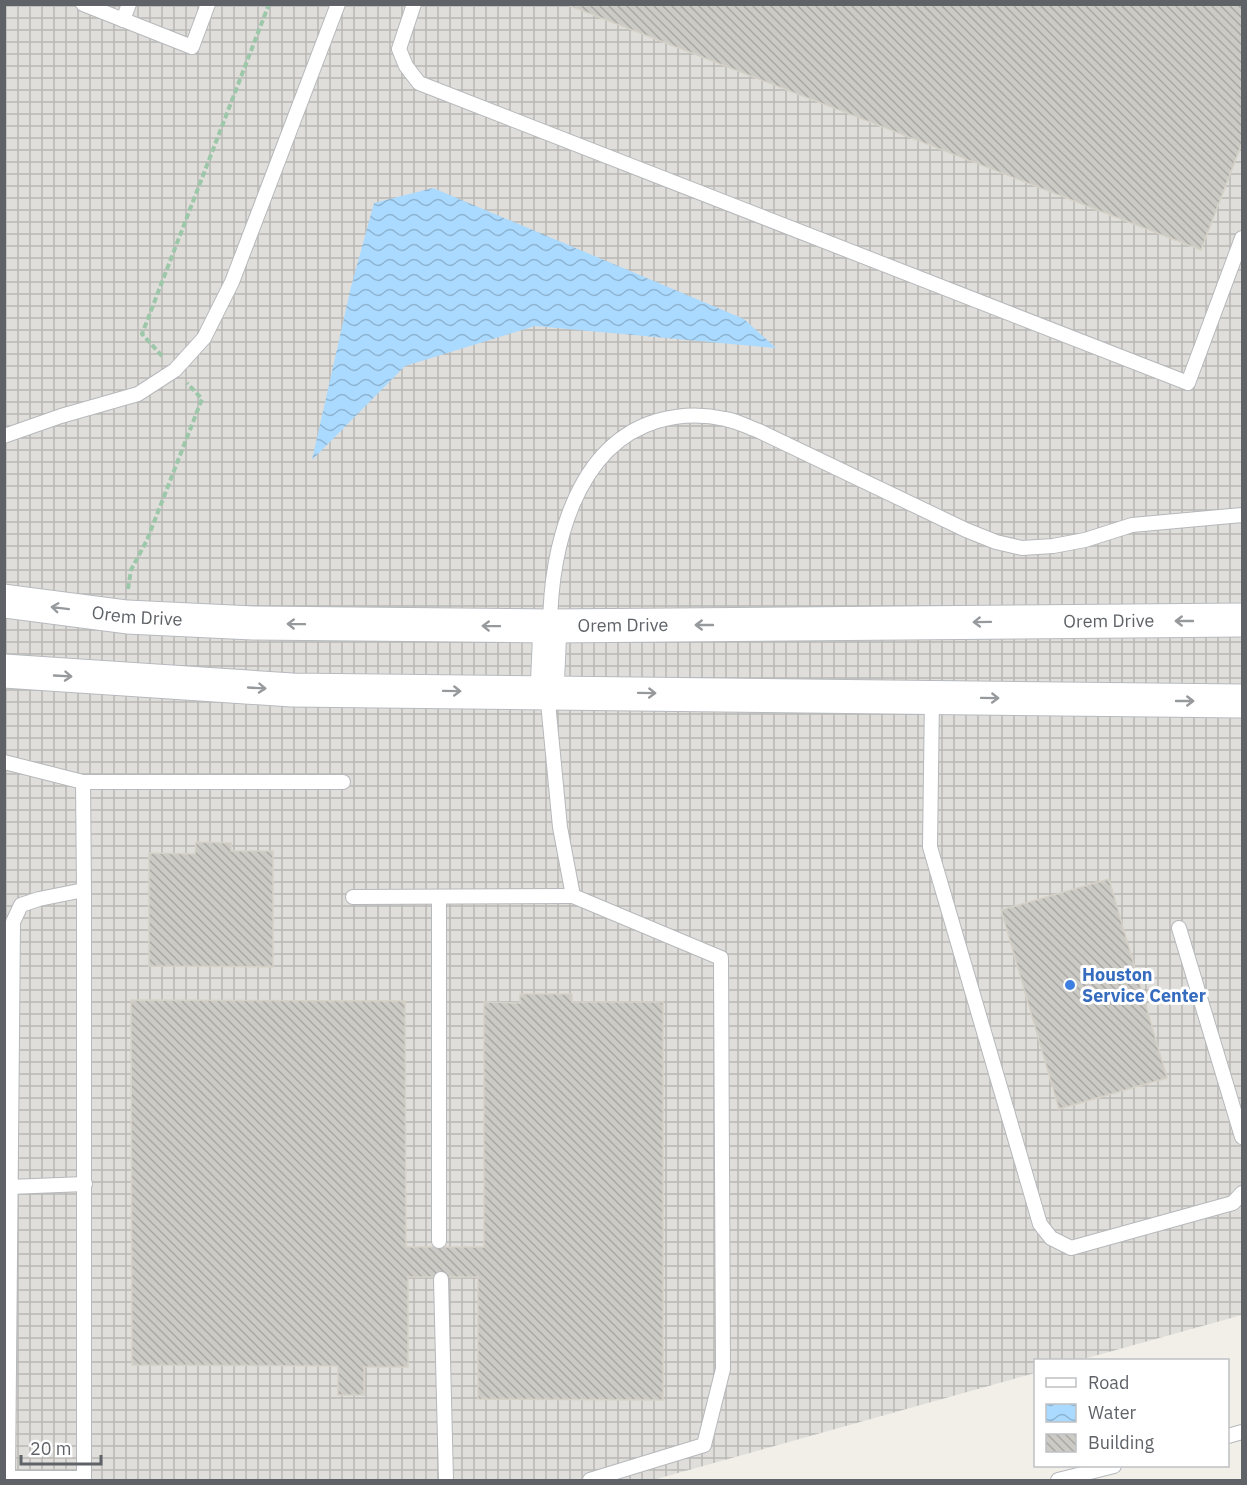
<svg xmlns="http://www.w3.org/2000/svg" width="1247" height="1485" font-family="'IBM Plex Sans',sans-serif">
  <defs>
    <pattern id="industrial-grid" width="8" height="8" patternUnits="userSpaceOnUse" patternTransform="scale(1.5)"><rect width="8" height="8" fill="#e0deda"/><path d="M0 4h8M4 0v8" fill="none" stroke="#b9b8b5"/></pattern>
    <pattern id="water-waves" width="16" height="10" patternUnits="userSpaceOnUse" patternTransform="scale(1.5)"><rect width="16" height="10" fill="#aadaff"/><path d="M0 5q4-4 8 0t8 0" fill="none" stroke="#8eb4d2"/></pattern>
    <pattern id="building-back-hatch" width="6" height="6" patternUnits="userSpaceOnUse" patternTransform="scale(1.5)"><rect width="6" height="6" fill="#cccac5"/><path d="M-1 5l2 2M0 0l6 6M5-1l2 2" fill="none" stroke="#a9a8a4"/></pattern>
  </defs>
  <rect width="100%" height="100%" fill="#f1efe8"/>
  <polygon fill="url(#industrial-grid)" points="5,5 1242,5 1242,1315 1080,1360 1036,1360 1035,1373 653,1480 5,1480"/>
  <polygon fill="url(#water-waves)" points="433,188 744,319 776,348 535,326 405,366 312,460 351,287 374,203"/>
  <g fill="url(#building-back-hatch)" stroke="#d6d1c6" stroke-width="1.5">
    <polygon points="565,4 1242,4 1242,143 1201,250"/>
    <polygon points="196,842 231,843 231,851 273,851 273,967 149,966 149,853 195,854"/>
    <polygon points="1109,879 1167,1078 1059,1109 1001,910"/>
    <polygon points="520,994 572,994 572,1002 663,1002 663,1400 478,1399 478,1277 408,1277 408,1367 364,1367 364,1395 338,1395 338,1366 132,1365 131,1000 405,1001 406,1247 484,1247 484,1002 520,1003"/>
  </g>
  <g fill="none" stroke-linecap="round" stroke-linejoin="round">
    <g stroke="#b5b8bc" stroke-width="16">
      <g id="lane">
        <polyline points="83,4 192,47 208,4"/>
        <polyline points="414,4 399,49 406,66 419,83 1188,383 1242,238"/>
        <polyline points="123,20 129,4"/>
        <polyline points="4,436 61,416 138,394 175,370 204,338 232,282 338,4"/>
        <path d="M550 626C551 550 574 446 657 421 678 415 703 414 725 419 737 421 748 427 759 431L966 530 996 542 1022 548 1053 546 1085 540 1132 525 1242 515"/>
        <polyline points="547,692 560,827 573,896 721,958 723,1369 704,1445 590,1480"/>
        <polyline points="932,697 930,847 1040,1224 1051,1238 1071,1248 1233,1203 1242,1193"/>
        <polyline points="4,762 83,782 84,890 39,899 21,905 13,922 8,1478 84,1478 84,1480"/>
        <polyline points="83,782 343,782"/>
        <polyline points="84,890 84,1478"/>
        <polyline points="353,897 573,896"/>
        <polyline points="439,897 439,1241"/>
        <polyline points="1179,928 1242,1137"/>
        <polyline points="9,1187 85,1184"/>
        <polyline points="441,1279 446,1480"/>
        <polyline points="1228,1436 1242,1432"/>
        <polyline points="1058,1480 1114,1466"/>
      </g>
    </g>
    <g stroke="#b6babf" stroke-width="35">
      <g id="secondary">
        <path id="s1" d="M4 601 127 617 253 623 550 626 1242 620"/>
        <polyline points="4,671 292,690 1242,701"/>
        <polyline points="547,692 550,626"/>
      </g>
    </g>
    <g stroke="#9cc7a9" stroke-width="4" stroke-dasharray="6 3" stroke-linecap="butt">
      <polyline points="162,356 142,334 269,4"/>
      <polyline points="128,589 131,570 147,540 202,399 187,383"/>
    </g>
    <use href="#lane" stroke="#fff" stroke-width="14"/>
    <use href="#secondary" stroke="#fff" stroke-width="33"/>
  </g>
  <defs><path id="oneway-shaft" d="M-6 0H5M1.5-3L5.5 0L1.5 3" fill="none" stroke-width="1.6" stroke-linecap="round" stroke-linejoin="round" transform="scale(1.5)"/></defs>
  <g stroke="#979a9d">
    <use href="#oneway-shaft" transform="translate(60 608) rotate(-173)"/>
    <use href="#oneway-shaft" transform="translate(1184 621) rotate(180)"/>
    <use href="#oneway-shaft" transform="translate(982 622) rotate(179)"/>
    <use href="#oneway-shaft" transform="translate(296 624) rotate(-179)"/>
    <use href="#oneway-shaft" transform="translate(704 625) rotate(180)"/>
    <use href="#oneway-shaft" transform="translate(491 626) rotate(-179)"/>
    <use href="#oneway-shaft" transform="translate(63 676) rotate(3)"/>
    <use href="#oneway-shaft" transform="translate(257 688) rotate(3)"/>
    <use href="#oneway-shaft" transform="translate(452 691) rotate(1)"/>
    <use href="#oneway-shaft" transform="translate(647 693) rotate(1)"/>
    <use href="#oneway-shaft" transform="translate(990 698) rotate(1)"/>
    <use href="#oneway-shaft" transform="translate(1185 701)"/>
  </g>
  <circle fill="#3f7fe0" stroke="#fff" stroke-width="2" cx="1070" cy="985" r="6"/>
  <g text-anchor="middle" stroke-width="6" stroke-linejoin="round" paint-order="stroke">
    <g font-size="18" fill="#5f6368" stroke="#fff">
      <text dy="6" stroke="none"><textPath href="#s1" startOffset="134">Orem Drive</textPath></text>
      <text dy="6" stroke="none"><textPath href="#s1" startOffset="1106">Orem Drive</textPath></text>
      <text dy="6" stroke="none"><textPath href="#s1" startOffset="620">Orem Drive</textPath></text>
    </g>
    <g font-size="18" font-weight="bold" fill="#366cbe" stroke="#fff" text-anchor="start">
      <text x="1082" y="981">Houston<tspan x="1082" dy="21">Service Center</tspan></text>
    </g>
  </g>
  <rect width="1247" height="1485" fill="none" stroke="#5f6368" stroke-width="12"/>
  <rect x="1034" y="1359" width="195" height="108" fill="#ffffff" stroke="#bfc1c3" stroke-width="1.5"/>
  <rect x="1046" y="1378" width="30" height="9" fill="#ffffff" stroke="#bfc1c3" stroke-width="1.5"/>
  <text x="1088" y="1389" font-size="18" fill="#5f6368">Road</text>
  <rect x="1046" y="1404" width="30" height="18" fill="url(#water-waves)" stroke="#bfc1c3" stroke-width="1.5"/>
  <text x="1088" y="1419" font-size="18" fill="#5f6368">Water</text>
  <rect x="1046" y="1434" width="30" height="18" fill="url(#building-back-hatch)" stroke="#bfc1c3" stroke-width="1.5"/>
  <text x="1088" y="1449" font-size="18" fill="#5f6368">Building</text>
  <path d="M21 1455v9h80v-9" fill="none" stroke="#5f6368" stroke-width="3"/>
  <text x="30" y="1455" font-size="18" fill="#5f6368" stroke="#ffffff" stroke-width="4.5" paint-order="stroke">20 m</text>
</svg>
